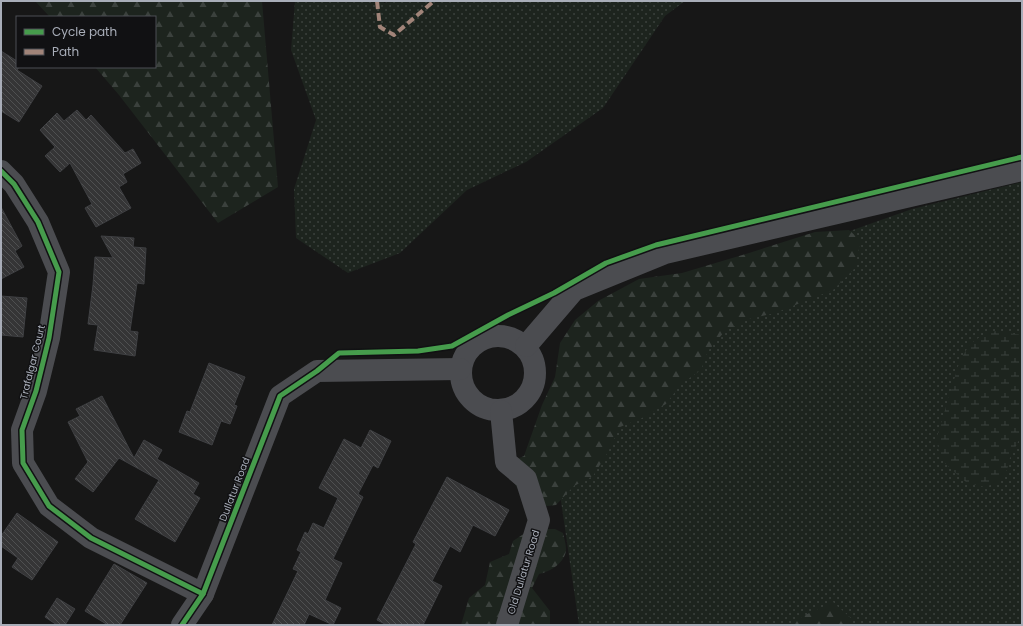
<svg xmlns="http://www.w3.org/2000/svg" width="1023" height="626" font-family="Poppins,sans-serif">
  <defs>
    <pattern id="grass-dots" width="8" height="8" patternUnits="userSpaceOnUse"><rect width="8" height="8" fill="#1d241e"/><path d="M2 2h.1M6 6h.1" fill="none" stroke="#3b413d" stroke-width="1.8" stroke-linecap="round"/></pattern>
    <pattern id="forest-firs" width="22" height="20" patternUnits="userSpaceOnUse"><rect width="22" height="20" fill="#1d241e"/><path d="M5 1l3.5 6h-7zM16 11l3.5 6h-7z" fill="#3b413d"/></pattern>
    <pattern id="wetland-marsh" width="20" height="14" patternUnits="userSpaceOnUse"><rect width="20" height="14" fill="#1d241e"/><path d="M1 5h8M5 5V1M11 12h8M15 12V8" fill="none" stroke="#3b413d"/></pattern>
    <pattern id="building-back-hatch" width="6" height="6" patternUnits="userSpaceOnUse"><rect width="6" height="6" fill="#353536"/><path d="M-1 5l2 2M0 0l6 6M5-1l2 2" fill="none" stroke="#4f5051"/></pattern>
  </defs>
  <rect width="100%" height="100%" fill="#171717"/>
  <g fill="url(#grass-dots)">
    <polygon points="295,1 384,1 384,3 391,1 685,1 665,16 603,108 526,162 467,190 400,253 348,273 296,238 294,189 316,120 291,50"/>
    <polygon points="1022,182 1022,625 579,625 551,432 613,315 912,209"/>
  </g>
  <g fill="url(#forest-firs)">
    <polygon points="35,1 262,1 278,187 218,223 119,95 95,67 155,67 155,17 50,17"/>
    <path d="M849 230 861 241 854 269 833 290 775 313 749 319 725 331 708 351 701 370 681 384 666 404 642 418 620 427 608 452 593 476 574 486 556 505C552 505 545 507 540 506 523 501 514 485 508 469L515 460 524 456 542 405 555 377 560 343 575 320 598 301 639 279 682 273 749 253 815 232Z"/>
    <path d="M531 529H555L563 533C564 538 566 544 566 549 566 562 550 572 539 574L532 588 550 611V625H461L469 598 485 585 490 562 509 554 513 541Z"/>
    <polygon points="833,602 852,619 845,625 791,625 803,616"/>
  </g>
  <polygon fill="url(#wetland-marsh)" points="996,331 1022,335 1022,434 1010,458 1007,470 997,483 984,487 966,482 952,470 941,459 936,440 960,360 970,344 984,334"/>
  <g fill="url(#building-back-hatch)" stroke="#3f4043">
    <polygon points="1,51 17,61 17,67 19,67 17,70 42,86 19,122 1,111"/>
    <polygon points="77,110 86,120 91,115 125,153 133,149 141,163 123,174 127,182 119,187 131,208 96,227 85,208 92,204 70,163 60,172 45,156 55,147 40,130 57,113 64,121"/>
    <polygon points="1,207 22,246 15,251 24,267 1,279"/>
    <polygon points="101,236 134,238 133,247 146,248 144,284 137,283 130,331 138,332 135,356 94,350 98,325 88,324 93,285 95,257 113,258"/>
    <polygon points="1,296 27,298 23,337 1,335"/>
    <polygon points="209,363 245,377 234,405 237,406 230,424 221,421 212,445 179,432 187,411 190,412"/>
    <polygon points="102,396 134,458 144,440 162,450 157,459 199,483 193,494 200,498 175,542 135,519 159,480 119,458 93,492 75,479 88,462 68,422 80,416 76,409"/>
    <polygon points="370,430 391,441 378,468 373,465 358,494 363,497 333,559 342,563 325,600 341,608 333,625 309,614 304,625 272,625 298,571 293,569 301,552 297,550 305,532 308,534 313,523 324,528 338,498 319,488 344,439 361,448"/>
    <polygon points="447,477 509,510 495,536 473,525 460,552 450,546 432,581 442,586 423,625 387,625 377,620 416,544 413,542"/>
    <polygon points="17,513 58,542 32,580 12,567 18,558 1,546 1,536"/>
    <polygon points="114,564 147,583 120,625 108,625 85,611"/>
    <polygon points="57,598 75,609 65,625 57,625 45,617"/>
  </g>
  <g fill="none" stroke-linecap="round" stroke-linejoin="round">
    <polyline stroke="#4d4e52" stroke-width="2.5" stroke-dasharray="2 3" stroke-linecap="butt" points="450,346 533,303"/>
    <g stroke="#4b4c50" stroke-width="22">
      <polyline points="1,171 14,184 38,222 59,272 49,338 36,391 22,430 23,463 49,506 91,538 203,594"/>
      <circle cx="498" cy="373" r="37"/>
      <polyline points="526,346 574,290 665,253 1022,170"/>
      <polyline points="501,411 506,462 526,479 539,520 507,625"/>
      <polyline points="182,625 203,594 280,396 317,371 460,369"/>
    </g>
    <polyline stroke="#a18479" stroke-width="4" stroke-dasharray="8 4" stroke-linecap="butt" points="377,1 380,27 394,35 434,1"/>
    <g stroke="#111113" stroke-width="8">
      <g id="cycleway">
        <polyline points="1,171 14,184 38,222 59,272 49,338 36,391 22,430 23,463 49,506 91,538 203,594"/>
        <polyline points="182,625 203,594 280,396 317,371 339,353 418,351 452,346 508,315 554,293 606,263 656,245 1022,157"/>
      </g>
    </g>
    <use href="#cycleway" stroke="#469c4c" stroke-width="5"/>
  </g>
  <g text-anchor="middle" stroke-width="3" stroke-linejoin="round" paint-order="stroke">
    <g font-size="10" fill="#a8adb8" stroke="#111113">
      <text transform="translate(32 362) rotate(-76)" y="4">Trafalgar Court</text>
      <text transform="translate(234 489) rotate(-69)" y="4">Dullatur Road</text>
      <text transform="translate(523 572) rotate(-73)" y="4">Old Dullatur Road</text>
    </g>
  </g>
  <rect width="1023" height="626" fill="none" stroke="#a8adb8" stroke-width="4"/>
  <rect x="16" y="16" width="140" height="52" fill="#111113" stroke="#4d4f55"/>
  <rect x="24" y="29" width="20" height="6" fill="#469c4c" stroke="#4d4f55"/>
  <text x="52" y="36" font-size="12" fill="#a8adb8">Cycle path</text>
  <rect x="24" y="49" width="20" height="6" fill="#a18479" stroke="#4d4f55"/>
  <text x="52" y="56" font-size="12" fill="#a8adb8">Path</text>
</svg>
